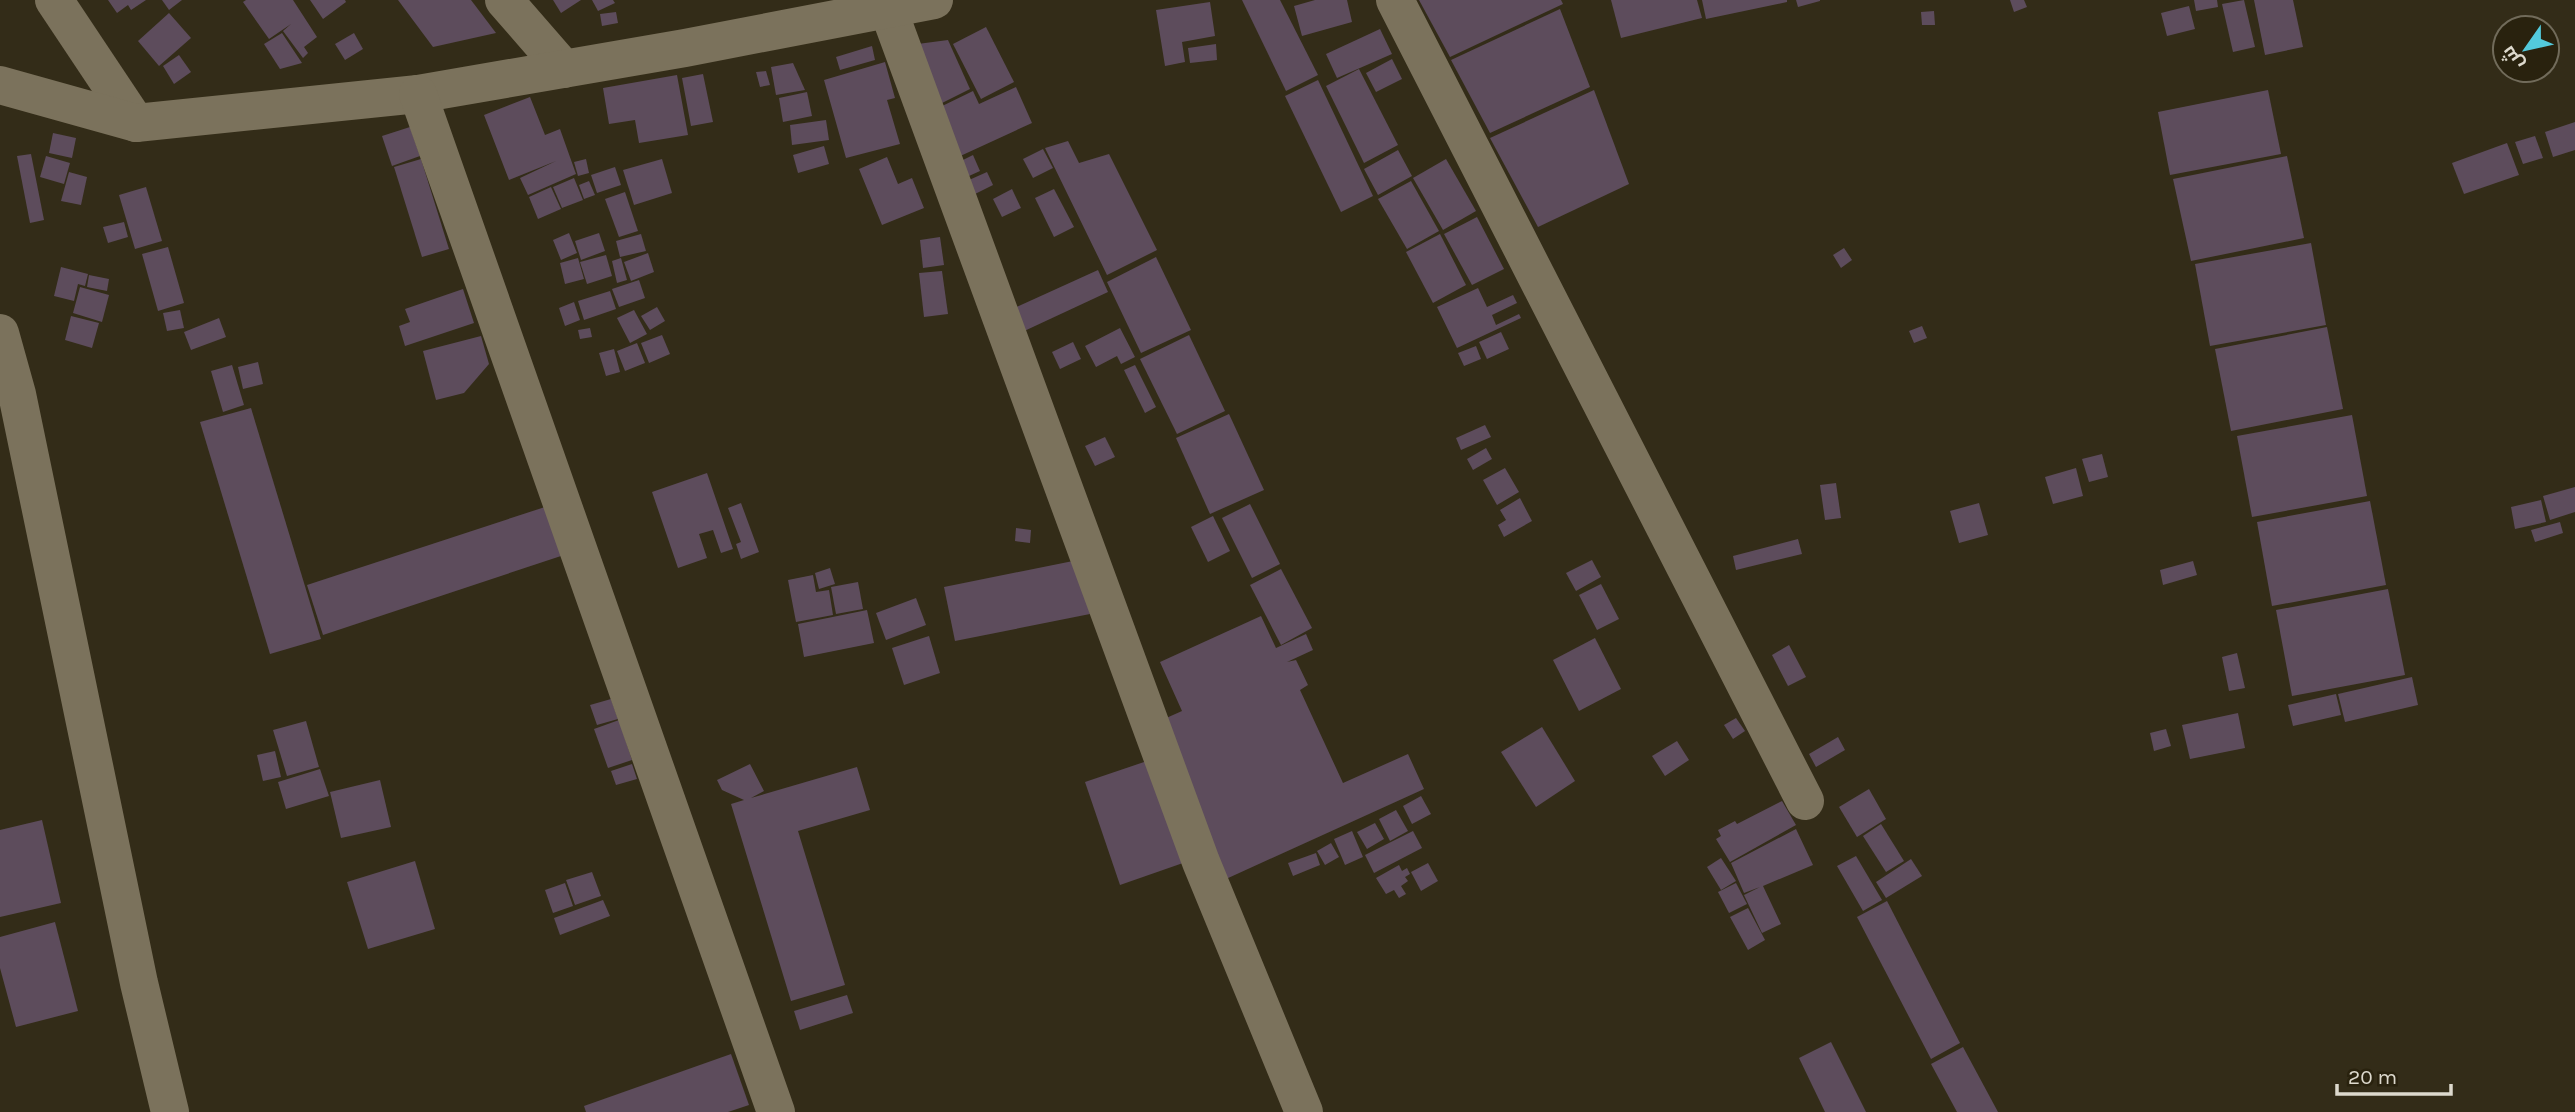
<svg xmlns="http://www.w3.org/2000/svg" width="2575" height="1112" font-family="Karla,Cairo,sans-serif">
  <rect width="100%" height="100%" fill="#332c18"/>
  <g fill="#5d4c5c">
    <polygon points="108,0 146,0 131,10 128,5 117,13"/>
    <polygon points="162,0 182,0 169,10"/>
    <polygon points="246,0 293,0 317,37 304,47 308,53 303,58 283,31 291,24 269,39 243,2"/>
    <polygon points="310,0 345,0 346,2 323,19"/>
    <polygon points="398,0 471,0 496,33 433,47"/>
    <polygon points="553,0 581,0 561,13"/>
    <polygon points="592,0 613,0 615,3 598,11"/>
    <polygon points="1242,0 1280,0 1318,75 1286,91"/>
    <polygon points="1315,0 1347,0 1352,22 1302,36 1294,6"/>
    <polygon points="1419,0 1561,0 1563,4 1450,57"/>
    <polygon points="1611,0 1697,0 1702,18 1621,38"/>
    <polygon points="1702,0 1787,0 1787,2 1706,19"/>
    <polygon points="1796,0 1820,0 1820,1 1798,7"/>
    <polygon points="2010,0 2024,0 2027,7 2014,12"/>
    <polygon points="2194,0 2217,0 2218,7 2196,11"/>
    <polygon points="2244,0 2255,47 2233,52 2222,4"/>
    <polygon points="2254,0 2293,0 2303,47 2265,55"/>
    <polygon points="1210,2 1215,36 1182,42 1185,62 1165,66 1156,10"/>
    <polygon points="2189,6 2195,29 2167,36 2161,13"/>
    <polygon points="1560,9 1590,87 1490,133 1451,60"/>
    <polygon points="1934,11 1935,25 1922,25 1921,12"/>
    <polygon points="616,12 618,23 602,26 600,14"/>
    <polygon points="169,13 191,38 159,66 138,41"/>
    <polygon points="986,27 1014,82 981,99 953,44"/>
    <polygon points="1380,29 1392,54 1337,78 1326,54"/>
    <polygon points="282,33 302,63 280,69 264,44"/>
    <polygon points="354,33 363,49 345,60 335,44"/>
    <polygon points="948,40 970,89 934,107 910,45"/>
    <polygon points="1216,44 1217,60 1190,63 1188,48"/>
    <polygon points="872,46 875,60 840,70 836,57"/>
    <polygon points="179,55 191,72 174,84 163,66"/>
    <polygon points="1392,59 1402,79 1376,92 1366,73"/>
    <polygon points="885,62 895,98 887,100 900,144 846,158 824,80"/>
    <polygon points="793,63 805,90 776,95 771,67"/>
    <polygon points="1359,69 1398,145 1364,163 1326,86"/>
    <polygon points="766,71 770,85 760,87 756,72"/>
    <polygon points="703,74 713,122 691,126 682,78"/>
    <polygon points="677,75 688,135 639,143 635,120 609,124 603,88"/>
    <polygon points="1318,80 1373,196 1341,212 1285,96"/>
    <polygon points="1016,87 1032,123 956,158 934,110 973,91 979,104"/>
    <polygon points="1594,90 1629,184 1538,227 1490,138"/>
    <polygon points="2268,90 2281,154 2170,175 2158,112"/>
    <polygon points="807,92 812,116 783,122 779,98"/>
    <polygon points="530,97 545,135 560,129 576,174 528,195 520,178 556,161 509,180 484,115"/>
    <polygon points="826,120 829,140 792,145 790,125"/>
    <polygon points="2575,122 2575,150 2553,157 2545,132"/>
    <polygon points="410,127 420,156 392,166 382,136"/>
    <polygon points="53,133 76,138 72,158 49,153"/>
    <polygon points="2535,136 2543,158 2523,164 2515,142"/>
    <polygon points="1068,141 1079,163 1109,154 1157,250 1107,275 1045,148"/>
    <polygon points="2507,143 2519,175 2464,194 2452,163"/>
    <polygon points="824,146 829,164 798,173 793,155"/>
    <polygon points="1043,149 1053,168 1033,178 1023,159"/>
    <polygon points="1398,150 1412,176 1378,195 1364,169"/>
    <polygon points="31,154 44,220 30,223 17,156"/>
    <polygon points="973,155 980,171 958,181 951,166"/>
    <polygon points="46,156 70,163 64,184 40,177"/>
    <polygon points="2287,156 2304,238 2191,261 2173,179"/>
    <polygon points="887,157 898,184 912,178 924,208 882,225 859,169"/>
    <polygon points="421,159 449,249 422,257 394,167"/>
    <polygon points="586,159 589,173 578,176 574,162"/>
    <polygon points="662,159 672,193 634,205 623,170"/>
    <polygon points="1446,159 1476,211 1443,230 1413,178"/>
    <polygon points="615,167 621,185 597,193 591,175"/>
    <polygon points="69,172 87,177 81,205 61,201"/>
    <polygon points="987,172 993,185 967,198 960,184"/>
    <polygon points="574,178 583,200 562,208 553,187"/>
    <polygon points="589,181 595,195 584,199 579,185"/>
    <polygon points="1411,181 1439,231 1407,249 1378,199"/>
    <polygon points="146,187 162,241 135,249 119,195"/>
    <polygon points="551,187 561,209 538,219 529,197"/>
    <polygon points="1012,189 1021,208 1002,217 993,199"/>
    <polygon points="1054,189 1074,227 1054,237 1035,198"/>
    <polygon points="625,192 638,231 619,237 605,199"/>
    <polygon points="1477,217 1504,269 1472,285 1444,234"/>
    <polygon points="124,222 128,237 108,243 103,227"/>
    <polygon points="569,233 577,253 561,260 553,240"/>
    <polygon points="599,233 605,251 581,260 575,241"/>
    <polygon points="641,234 646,251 620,257 616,241"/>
    <polygon points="1440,234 1466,285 1433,303 1406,252"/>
    <polygon points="940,237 944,265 923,268 920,240"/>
    <polygon points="2311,243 2326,325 2210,346 2195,264"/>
    <polygon points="168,247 184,303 158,311 142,254"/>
    <polygon points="1844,248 1852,260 1841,268 1833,255"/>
    <polygon points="648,253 654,272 631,281 624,262"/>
    <polygon points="606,255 612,276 587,284 580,262"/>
    <polygon points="1156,257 1191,330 1141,353 1107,282"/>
    <polygon points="578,258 584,279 565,284 560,263"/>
    <polygon points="621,258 627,280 617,283 612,261"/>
    <polygon points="61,267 88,274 85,286 78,284 74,301 54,296"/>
    <polygon points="1098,270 1108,292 1020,333 1010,310"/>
    <polygon points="942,271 948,314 924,317 919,273"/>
    <polygon points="89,275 109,279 107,291 87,287"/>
    <polygon points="639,280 645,298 619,307 612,289"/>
    <polygon points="80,287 109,295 102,322 73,313"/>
    <polygon points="1478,288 1487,307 1513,295 1517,303 1492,315 1496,325 1519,314 1521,318 1457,348 1437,307"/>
    <polygon points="463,289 474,323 405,346 399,326 410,322 405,309"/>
    <polygon points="610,291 616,309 584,320 578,301"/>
    <polygon points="574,302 580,320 565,326 559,308"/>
    <polygon points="657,307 665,321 650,330 641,316"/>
    <polygon points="180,310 184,328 167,331 163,313"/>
    <polygon points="634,310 647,334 630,343 617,318"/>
    <polygon points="71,316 99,323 92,348 65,340"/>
    <polygon points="219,318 226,337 191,350 184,332"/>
    <polygon points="1922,326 1927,338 1914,343 1909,331"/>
    <polygon points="2327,327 2343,409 2231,431 2215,349"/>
    <polygon points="590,328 592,337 580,339 578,330"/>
    <polygon points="1120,328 1135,357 1121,364 1117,356 1096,367 1085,346"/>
    <polygon points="1501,332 1509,349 1487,359 1479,342"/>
    <polygon points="662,335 670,354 649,363 641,343"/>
    <polygon points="1189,335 1225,411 1177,434 1140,359"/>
    <polygon points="481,336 489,364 464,393 436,400 423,351"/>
    <polygon points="1073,342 1081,359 1060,369 1052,352"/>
    <polygon points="637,343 645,363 625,371 617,351"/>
    <polygon points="1476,346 1481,359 1464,366 1458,353"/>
    <polygon points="614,349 620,372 606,376 599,353"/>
    <polygon points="258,362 263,384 243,389 238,367"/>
    <polygon points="232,365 244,405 223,412 211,371"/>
    <polygon points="1135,365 1156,407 1145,413 1124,370"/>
    <polygon points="251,408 321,639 270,654 200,422"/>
    <polygon points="1229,414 1264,490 1210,514 1176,438"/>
    <polygon points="2352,415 2367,496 2252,517 2237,436"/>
    <polygon points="1485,425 1491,437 1461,450 1456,438"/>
    <polygon points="1105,437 1115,457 1095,466 1085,446"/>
    <polygon points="1486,448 1492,459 1473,470 1467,459"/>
    <polygon points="2102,454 2108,477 2089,482 2082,459"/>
    <polygon points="1505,468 1519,492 1497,505 1483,480"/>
    <polygon points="2076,468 2083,496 2053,504 2045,477"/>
    <polygon points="707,473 733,549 721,553 713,530 699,534 707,558 678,568 652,492"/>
    <polygon points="1836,483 1841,518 1825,520 1820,485"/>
    <polygon points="2575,487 2575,512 2550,520 2543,496"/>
    <polygon points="1520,498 1532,521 1504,537 1498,525 1506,520 1500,510"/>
    <polygon points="2541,500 2546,522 2515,529 2511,507"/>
    <polygon points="2370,501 2386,585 2272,606 2257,522"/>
    <polygon points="741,503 759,552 741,559 736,544 741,542 728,508"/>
    <polygon points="1979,503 1988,535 1959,543 1950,511"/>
    <polygon points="1250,504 1280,564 1252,578 1222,518"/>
    <polygon points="548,506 564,555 323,635 307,585"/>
    <polygon points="1213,516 1230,551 1208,562 1191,527"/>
    <polygon points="2560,522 2563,533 2535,542 2531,530"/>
    <polygon points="1016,528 1031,530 1030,543 1015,541"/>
    <polygon points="1798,539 1802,554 1736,570 1733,556"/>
    <polygon points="1078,560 1090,614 955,641 944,587"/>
    <polygon points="1592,560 1601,577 1576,591 1566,573"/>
    <polygon points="2193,561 2197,575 2163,585 2160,570"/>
    <polygon points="830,568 835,584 819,589 815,573"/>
    <polygon points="1281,569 1312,628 1281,645 1250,585"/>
    <polygon points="813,575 816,592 829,590 833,615 796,622 788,580"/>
    <polygon points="858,582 863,609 836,614 831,587"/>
    <polygon points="1601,584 1619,619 1597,630 1579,595"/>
    <polygon points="2388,589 2405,675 2292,696 2276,610"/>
    <polygon points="916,598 926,625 886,640 876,613"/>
    <polygon points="867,610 874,643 804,657 798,624"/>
    <polygon points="1261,616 1276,648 1306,634 1313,650 1287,662 1296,660 1308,685 1300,690 1343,783 1408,754 1424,789 1226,879 1155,723 1182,711 1160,662"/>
    <polygon points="929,636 940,673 904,685 892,648"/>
    <polygon points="1595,638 1621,689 1579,711 1553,660"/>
    <polygon points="1789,645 1806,677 1788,686 1772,655"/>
    <polygon points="2237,653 2245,688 2229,691 2222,657"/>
    <polygon points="2412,677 2418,705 2345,722 2338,694"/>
    <polygon points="2336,694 2341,715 2293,726 2288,705"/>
    <polygon points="611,699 618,719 597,725 590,705"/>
    <polygon points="2238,713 2245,748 2190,759 2182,725"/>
    <polygon points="1736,718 1745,731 1733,739 1724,725"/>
    <polygon points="619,720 632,760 608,768 594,729"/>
    <polygon points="306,721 319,767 287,776 273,730"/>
    <polygon points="1542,727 1575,781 1536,807 1501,752"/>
    <polygon points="2166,729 2171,746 2154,751 2150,733"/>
    <polygon points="1838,737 1845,750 1816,767 1809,754"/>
    <polygon points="1677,741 1689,760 1665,776 1652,756"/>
    <polygon points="275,751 281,777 263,781 257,755"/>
    <polygon points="1147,761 1183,863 1120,885 1085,782"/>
    <polygon points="632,764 637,779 616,785 611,771"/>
    <polygon points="750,764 764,791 751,798 857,767 870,810 798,831 845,985 791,1001 731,804 744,800 722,790 717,780"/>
    <polygon points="320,769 329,796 286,809 278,782"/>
    <polygon points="380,780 391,827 341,838 330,792"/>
    <polygon points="1869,789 1886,819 1857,837 1839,807"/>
    <polygon points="1421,796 1431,814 1412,824 1403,806"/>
    <polygon points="1782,801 1796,825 1730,862 1716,839 1721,836 1718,830 1735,821 1737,824"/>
    <polygon points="1396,810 1408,831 1390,841 1379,819"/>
    <polygon points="42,820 61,903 0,917 0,830"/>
    <polygon points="1375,823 1384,839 1367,849 1357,832"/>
    <polygon points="1881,824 1904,861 1886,872 1863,836"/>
    <polygon points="1796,829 1813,865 1763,886 1781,924 1762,933 1744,895 1760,887 1744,893 1731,863"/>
    <polygon points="1352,831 1363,857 1345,865 1334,839"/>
    <polygon points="1413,831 1422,848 1374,873 1365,855"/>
    <polygon points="1331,843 1339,857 1325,865 1317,851"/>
    <polygon points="1316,853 1320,865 1293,876 1288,863"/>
    <polygon points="1856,856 1882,900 1863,911 1837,866"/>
    <polygon points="1721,858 1736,881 1721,890 1707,867"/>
    <polygon points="1911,859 1922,876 1886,898 1876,882"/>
    <polygon points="415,861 435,929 368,949 347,882"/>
    <polygon points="1428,863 1438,881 1421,891 1411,872"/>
    <polygon points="1399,865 1402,871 1407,868 1410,874 1405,877 1408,881 1401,886 1406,894 1399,898 1394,890 1386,894 1376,878"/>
    <polygon points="592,872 601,896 575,905 566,880"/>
    <polygon points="565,883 573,906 553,913 545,890"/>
    <polygon points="1736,883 1747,904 1729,913 1718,892"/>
    <polygon points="603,900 610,916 560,935 554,918"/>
    <polygon points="1887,901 1960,1043 1931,1059 1857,917"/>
    <polygon points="1748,908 1765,940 1748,950 1730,917"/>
    <polygon points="55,922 78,1011 16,1027 0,968 0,937"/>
    <polygon points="847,995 853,1013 800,1030 794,1011"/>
    <polygon points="1831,1042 1866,1112 1825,1112 1799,1058"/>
    <polygon points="1963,1047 1998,1112 1957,1112 1931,1064"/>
    <polygon points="731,1054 749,1105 728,1112 586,1112 584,1106"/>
  </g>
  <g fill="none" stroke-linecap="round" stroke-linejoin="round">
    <g stroke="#7b725c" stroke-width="38">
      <polyline points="54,0 136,123"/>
      <polyline points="504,0 564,69"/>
      <polyline points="1395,0 1805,801"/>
      <polyline points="888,9 1201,862 1304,1112"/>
      <polyline points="0,85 136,123 418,94 685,48 934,0"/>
      <polyline points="418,94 776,1112"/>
      <polyline points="0,333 17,394 139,983 170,1112"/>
    </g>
  </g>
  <g transform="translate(2526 49) rotate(236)"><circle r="33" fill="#29220e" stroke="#716b5a" stroke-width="2"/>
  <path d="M0-5L12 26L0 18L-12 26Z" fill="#53cadc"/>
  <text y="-10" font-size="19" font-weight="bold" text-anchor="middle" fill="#ddd9cd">ش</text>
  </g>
  <path d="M2337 1084v10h114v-10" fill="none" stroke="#ddd9cd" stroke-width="3.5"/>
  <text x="2348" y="1084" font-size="21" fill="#ddd9cd" stroke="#29220e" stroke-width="5" paint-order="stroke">20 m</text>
</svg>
